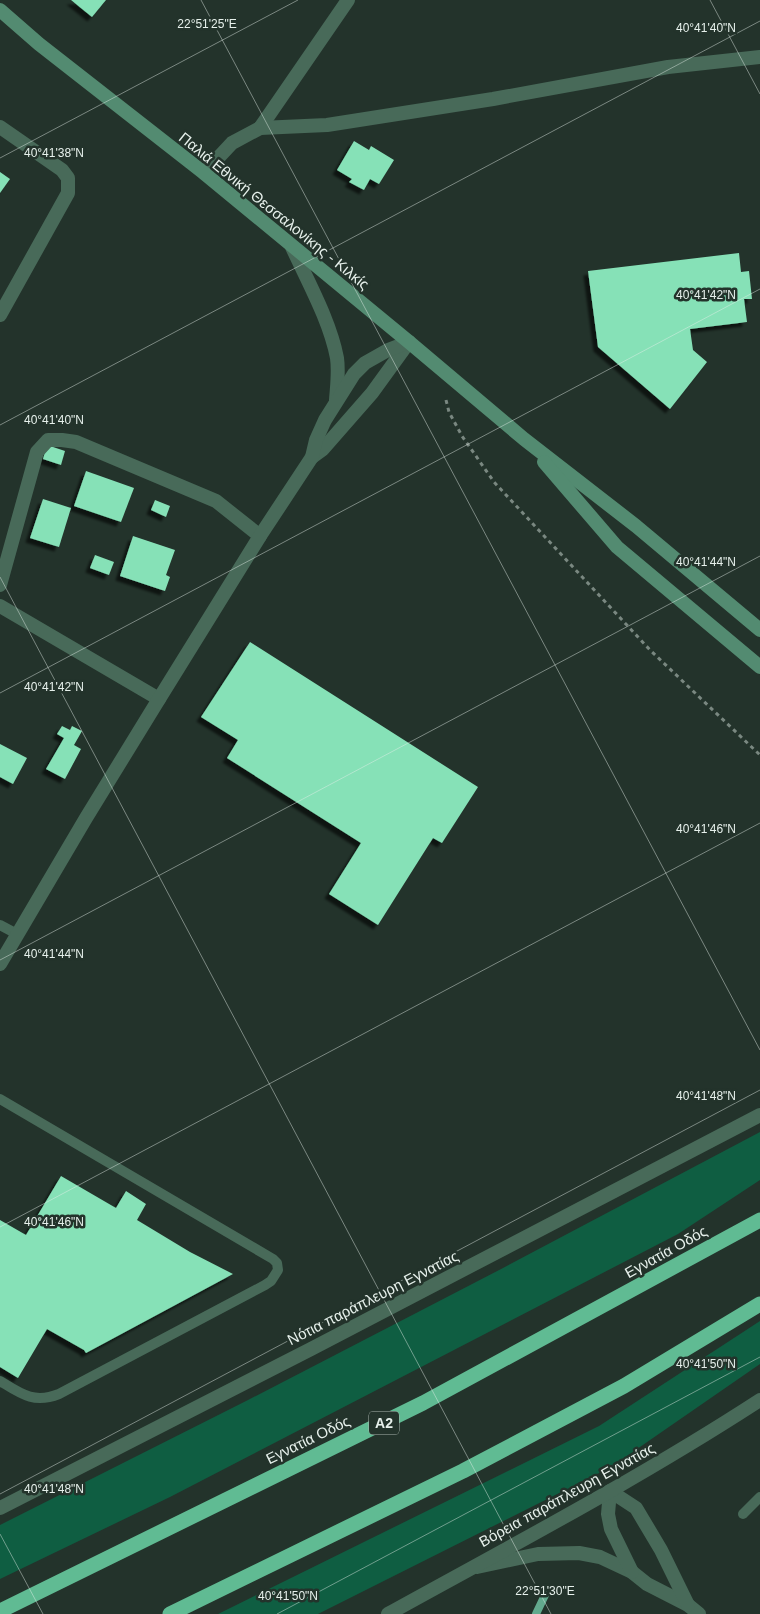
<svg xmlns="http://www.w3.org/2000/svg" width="760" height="1614" font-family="Helvetica,sans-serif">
  <defs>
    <filter id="shadow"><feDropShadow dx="-4.5" dy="4.5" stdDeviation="1" flood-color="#0009"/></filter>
  </defs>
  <rect width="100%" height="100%" fill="#23332b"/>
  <g fill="#0f5e42">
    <polygon points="760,1132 760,1180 678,1234 170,1497 0,1579 0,1525 248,1400 503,1268"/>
    <polygon points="760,1321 760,1364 611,1467 318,1614 218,1614 599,1426"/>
  </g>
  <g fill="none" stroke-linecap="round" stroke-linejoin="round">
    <polyline stroke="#62a98d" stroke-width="8" points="536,1614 545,1595"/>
  </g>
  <g fill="#86e1b7" filter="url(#shadow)">
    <polygon points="71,0 106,0 92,17"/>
    <polygon points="354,141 369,150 371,146 394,160 379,184 370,179 364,190 349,182 352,179 337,170"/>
    <polygon points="0,172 10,179 0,193"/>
    <polygon points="739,253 741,272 749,271 752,299 744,299 747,322 690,329 693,350 707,362 670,409 598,347 588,271"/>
    <polygon points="47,445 65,451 61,465 43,459"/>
    <polygon points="86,471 134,488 121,522 74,506"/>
    <polygon points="43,499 71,508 59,547 30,538"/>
    <polygon points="155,500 170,506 166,517 151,510"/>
    <polygon points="133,536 175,550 166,575 170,577 165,591 120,576"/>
    <polygon points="95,555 114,562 109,575 90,568"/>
    <polygon points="250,642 478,787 442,843 433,838 378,925 329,894 361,843 227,758 238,740 201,717"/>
    <polygon points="62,726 70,730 72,726 82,731 74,745 81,749 65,779 46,769 64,738 57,734"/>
    <polygon points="0,744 27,758 13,784 0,777"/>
    <polygon points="61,1176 116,1208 126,1191 146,1204 137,1220 190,1252 233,1274 86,1353 84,1350 47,1329 18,1378 0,1367 0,1220 26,1235"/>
  </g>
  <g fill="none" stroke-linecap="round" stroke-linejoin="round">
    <polyline stroke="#7a8881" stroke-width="3" stroke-dasharray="4 4" stroke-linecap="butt" points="446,400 449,412 462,436 494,482 650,650 760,755"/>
    <g stroke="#486a59" stroke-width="10">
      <polyline points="0,925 17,934"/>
      <path d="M0 1099 273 1259 277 1263 278 1270 271 1281 265 1285 59 1394C34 1404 21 1394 0 1381"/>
      <polyline points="743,1514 760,1497"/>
    </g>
    <g stroke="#486a59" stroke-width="14">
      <polyline points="0,127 62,170 68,178 68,193 0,315"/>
      <polyline points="260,128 348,0"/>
      <polyline points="0,585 37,452 48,440 62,440 76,442 216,501 260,536"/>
      <polyline points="0,606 159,699"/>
      <polyline points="477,1567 538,1554 579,1553 600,1557 632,1572 647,1584 688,1605 699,1614"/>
      <polyline points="632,1572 611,1529 608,1514 610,1491 636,1508 661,1550 688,1605"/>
    </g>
    <g stroke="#486a59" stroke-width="14">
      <polyline points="204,173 232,143 260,128 327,125 493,99 668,67 760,57"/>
      <path d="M292 247C308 282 330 321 337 358 339 372 337 386 336 400"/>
      <polyline points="312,457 323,449 372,393 409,342"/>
      <polyline points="0,964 86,818 159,699 260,536 312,457 316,440 325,420 354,374 365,363 388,350 409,342"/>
      <polyline points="0,1508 311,1349 760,1115"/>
      <path d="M388 1614C513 1545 640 1478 760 1400"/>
    </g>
    <g stroke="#538b71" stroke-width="14">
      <polyline points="0,10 39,44 204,173 409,342 524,439 636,526 760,630"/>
      <polyline points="544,462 617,547 760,667"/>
    </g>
    <g stroke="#60bb93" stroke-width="15">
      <polyline points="0,1611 423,1403 760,1220"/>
      <polyline points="170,1614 463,1471 624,1386 760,1304"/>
    </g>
  </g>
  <path fill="none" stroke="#e6f0eb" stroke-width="1" stroke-opacity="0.45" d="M201 0 760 1050M710 0 760 94M0 158 298 0M0 425 760 21M0 577 551 1614M0 693 760 289M0 960 760 556M0 1227 760 823M0 1494 760 1090M0 1534 43 1614M277 1614 760 1357"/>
  <g text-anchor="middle" stroke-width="5" stroke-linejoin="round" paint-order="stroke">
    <rect fill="#23332b" stroke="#acb7b1" stroke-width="1" x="369" y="1411.5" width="30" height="23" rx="4"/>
    <g font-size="14" font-weight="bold" fill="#e6f0eb">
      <text x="384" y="1428">Α2</text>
    </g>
    <g font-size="15" fill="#e6f0eb" stroke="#23332b">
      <text transform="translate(274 211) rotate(39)" y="5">Παλιά Εθνική Θεσσαλονίκης - Κιλκίς</text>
      <text transform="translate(666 1252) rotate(-29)" y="5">Εγνατία Οδός</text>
      <text transform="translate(373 1298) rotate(-27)" y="5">Νότια παράπλευρη Εγνατίας</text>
      <text transform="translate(308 1440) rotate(-26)" y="5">Εγνατία Οδός</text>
      <text transform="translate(567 1495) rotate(-29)" y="5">Βόρεια παράπλευρη Εγνατίας</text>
    </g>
  </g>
  <g font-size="12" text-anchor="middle" fill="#e6f0eb" stroke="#23332b" stroke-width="5" stroke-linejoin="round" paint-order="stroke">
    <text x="207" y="28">22°51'25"E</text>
    <text x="706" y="32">40°41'40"N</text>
    <text x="54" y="157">40°41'38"N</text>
    <text x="706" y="299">40°41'42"N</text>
    <text x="54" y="424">40°41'40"N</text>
    <text x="706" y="566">40°41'44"N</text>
    <text x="54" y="691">40°41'42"N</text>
    <text x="706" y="833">40°41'46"N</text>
    <text x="54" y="958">40°41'44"N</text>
    <text x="706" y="1100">40°41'48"N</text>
    <text x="54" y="1226">40°41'46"N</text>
    <text x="706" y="1368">40°41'50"N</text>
    <text x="54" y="1493">40°41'48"N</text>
    <text x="545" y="1595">22°51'30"E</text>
    <text x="288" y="1600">40°41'50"N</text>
  </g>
</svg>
